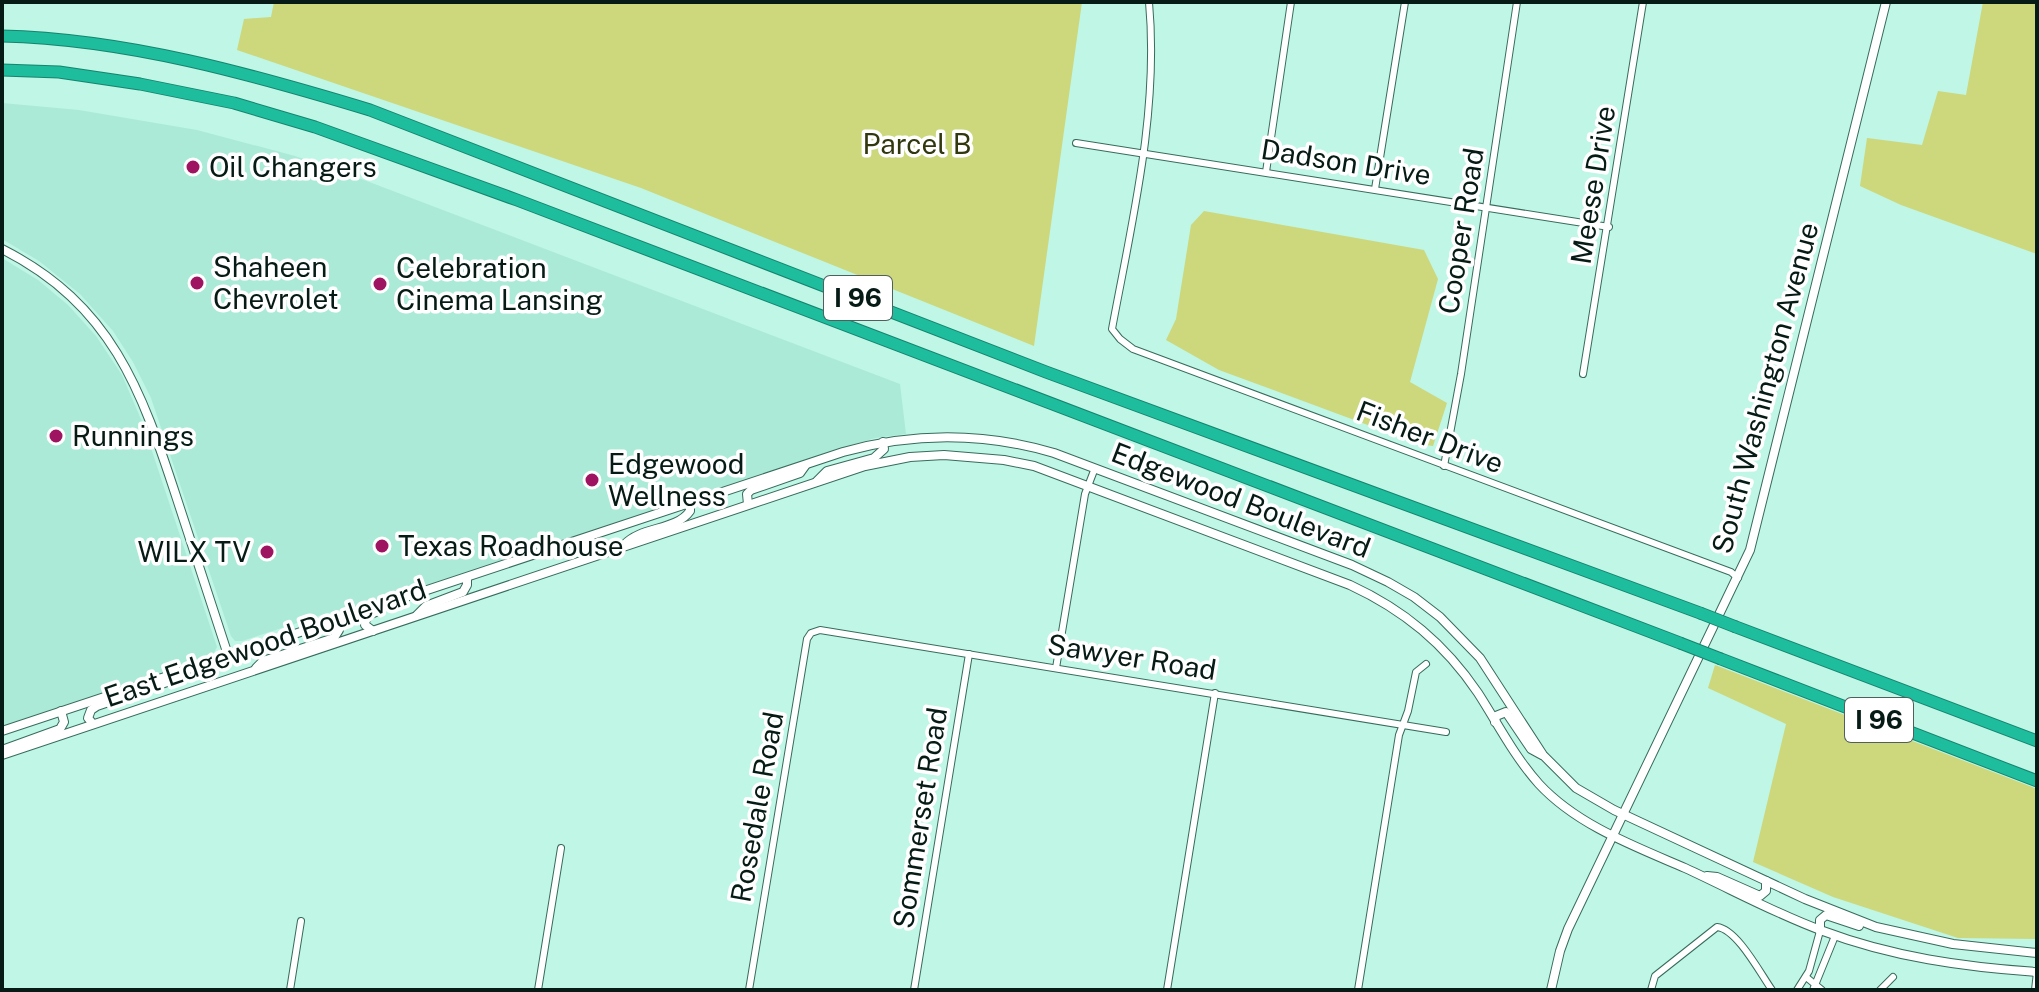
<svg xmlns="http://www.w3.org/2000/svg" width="2039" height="992" font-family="'Public Sans',sans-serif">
  <rect width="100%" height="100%" fill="#bff6e5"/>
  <g fill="#abead7">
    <polygon points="2,103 79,110 197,130 295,156 364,180 900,384 906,434 875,438 836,450 460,575 360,606 328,613 242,641 235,641 231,636 151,398 133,362 113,331 80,294 39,261 2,239"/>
    <polygon points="2,258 38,280 68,305 96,336 122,375 143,424 217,647 212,656 2,726"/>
  </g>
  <g fill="#cdd77c">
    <polygon points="274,2 1082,2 1034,346 641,188 237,50 244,19 271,17"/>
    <polygon points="1983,2 2037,2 2037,254 1901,205 1860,186 1867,138 1922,145 1938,91 1966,95"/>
    <polygon points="1204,211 1424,250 1438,279 1410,382 1447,403 1433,446 1419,444 1219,370 1166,340 1176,319 1191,225"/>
    <polygon points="1715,665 2037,789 2037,939 1958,938 1833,897 1753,862 1786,724 1708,688"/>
  </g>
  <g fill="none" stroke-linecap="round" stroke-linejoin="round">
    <g stroke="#386b5d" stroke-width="8">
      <g id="minor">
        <path d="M1149 2C1159 112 1132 221 1112 329L1120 339 1133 349 1731 572 1738 578"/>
        <polyline points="1076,143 1609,227"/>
        <polyline points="1266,172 1291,2"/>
        <polyline points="1375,189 1405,2"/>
        <polyline points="1583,374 1643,2"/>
        <polyline points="1444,466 1461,374 1517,2"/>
        <polyline points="1056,668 1085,494 1095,468"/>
        <polyline points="1806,977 1822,990"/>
        <polyline points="290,990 301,921"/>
        <polyline points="538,990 561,848"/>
        <polyline points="749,990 807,639 811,633 820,630 1446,732"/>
        <polyline points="914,990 969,654"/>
        <polyline points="1167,990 1215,693"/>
        <polyline points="1358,990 1399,735 1408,711 1416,672 1426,664"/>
        <path d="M1651 990 1655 976 1717 927C1737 929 1760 973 1772 990"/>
        <polyline points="1797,990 1809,971 1820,931"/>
        <polyline points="1813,990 1835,936"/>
        <polyline points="1880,990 1893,977"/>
        <polyline points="2035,990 2037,972"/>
      </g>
    </g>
    <g stroke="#386b5d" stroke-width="10">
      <g id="tertiary">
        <path d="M2 249C112 305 141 389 177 499 194 551 211 603 228 655"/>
        <polyline points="817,481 827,471 874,458 884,449 883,442"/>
        <polyline points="748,504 747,494 751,490 800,473 805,466"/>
        <path d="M624 545C641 526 676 531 690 511V504"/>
        <polyline points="417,615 426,606 463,592 467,585 467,578"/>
        <path d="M373 631 365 625C365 616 370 614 378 611"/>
        <polyline points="256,668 263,661 334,638 339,630 338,624 333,620"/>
        <polyline points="1495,722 1496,716 1506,712 1531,749 1542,755"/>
        <polyline points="93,724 88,718 91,710 97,706 179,678 188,668"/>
        <path d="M2 731 843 452C914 432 983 432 1054 453L1352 565 1388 582 1414 597 1440 617 1480 658 1543 755 1576 788 1614 810 1805 899 1876 927 1953 944 2037 953"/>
        <polyline points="2,750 60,729 64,722 61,711"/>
        <path d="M2 755 865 466 910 457 944 455 1004 460 1034 466 1350 585C1404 610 1445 644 1478 693 1498 724 1514 756 1539 784 1577 825 1634 846 1685 868 1731 889 1776 914 1823 931 1892 957 1964 967 2037 972"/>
        <polyline points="1707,876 1717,877 1760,896 1766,891 1766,881"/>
        <polyline points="1820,931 1820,920 1826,915 1859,926"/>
        <polyline points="1551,990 1560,951 1568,929 1750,550 1886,2"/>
      </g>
    </g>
    <g stroke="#15846e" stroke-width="13">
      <g id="motorway">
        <path d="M2 36C127 39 251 74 370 110L1046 372 1700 613"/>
        <polyline points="2,70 59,72 140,84 234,103 315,127 517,200 1680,643"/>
        <polyline points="1736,627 2037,741"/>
        <polyline points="1721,659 2037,781"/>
      </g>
    </g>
    <use href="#minor" stroke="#fff" stroke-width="6"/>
    <use href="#tertiary" stroke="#fff" stroke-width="8"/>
    <use href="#motorway" stroke="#1dbd9d" stroke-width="11"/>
    <g stroke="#15846e" stroke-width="13" stroke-linecap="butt">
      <g id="motorway-bridge">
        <polyline points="1700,613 1736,627"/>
        <polyline points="1680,643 1721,659"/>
      </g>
    </g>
    <use href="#motorway-bridge" stroke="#1dbd9d" stroke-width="11"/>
  </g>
  <g fill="#9f1460" stroke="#fff" stroke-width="3">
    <circle cx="193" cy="167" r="8"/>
    <circle cx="197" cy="283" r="8"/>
    <circle cx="380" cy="284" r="8"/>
    <circle cx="56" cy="436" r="8"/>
    <circle cx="592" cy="480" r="8"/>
    <circle cx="382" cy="546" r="8"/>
    <circle cx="267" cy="552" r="8"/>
  </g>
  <g text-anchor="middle" stroke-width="7" stroke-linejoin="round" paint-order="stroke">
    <g fill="#fff" stroke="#515f5c" stroke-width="2">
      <rect x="824" y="276" width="68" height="44" rx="6"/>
      <rect x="1845" y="698" width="68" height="44" rx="6"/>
    </g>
    <g font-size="26" font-weight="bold" fill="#061b16">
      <text x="858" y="307">I 96</text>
      <text x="1879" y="729">I 96</text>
    </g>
    <g font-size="28" fill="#33370e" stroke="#fff">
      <text x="917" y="154">Parcel B</text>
    </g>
    <g font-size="28" fill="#061b16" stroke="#fff">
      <text transform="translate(1346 162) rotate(9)" y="10">Dadson Drive</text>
      <text transform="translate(1593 185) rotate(-81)" y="10">Meese Drive</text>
      <text transform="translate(1461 231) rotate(-81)" y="10">Cooper Road</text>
      <text transform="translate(1765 388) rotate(-75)" y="10">South Washington Avenue</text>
      <text transform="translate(1430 437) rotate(21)" y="10">Fisher Drive</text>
      <text transform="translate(1241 500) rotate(21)" y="10">Edgewood Boulevard</text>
      <text transform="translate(265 643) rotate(-19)" y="10">East Edgewood Boulevard</text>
      <text transform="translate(1132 657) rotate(9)" y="10">Sawyer Road</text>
      <text transform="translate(757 807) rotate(-80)" y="10">Rosedale Road</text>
      <text transform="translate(920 818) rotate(-81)" y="10">Sommerset Road</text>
    </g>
    <g font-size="28" fill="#061b16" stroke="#fff" text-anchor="start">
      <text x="209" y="177">Oil Changers</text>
      <text x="213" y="277">Shaheen<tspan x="213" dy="32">Chevrolet</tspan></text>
      <text x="396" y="278">Celebration<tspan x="396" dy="32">Cinema Lansing</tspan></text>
      <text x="72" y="446">Runnings</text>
      <text x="608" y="474">Edgewood<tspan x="608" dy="32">Wellness</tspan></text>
      <text x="398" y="556">Texas Roadhouse</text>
      <text x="251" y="562" text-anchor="end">WILX TV</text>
    </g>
  </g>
  <rect width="2039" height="992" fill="none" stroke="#061b16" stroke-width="8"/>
</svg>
